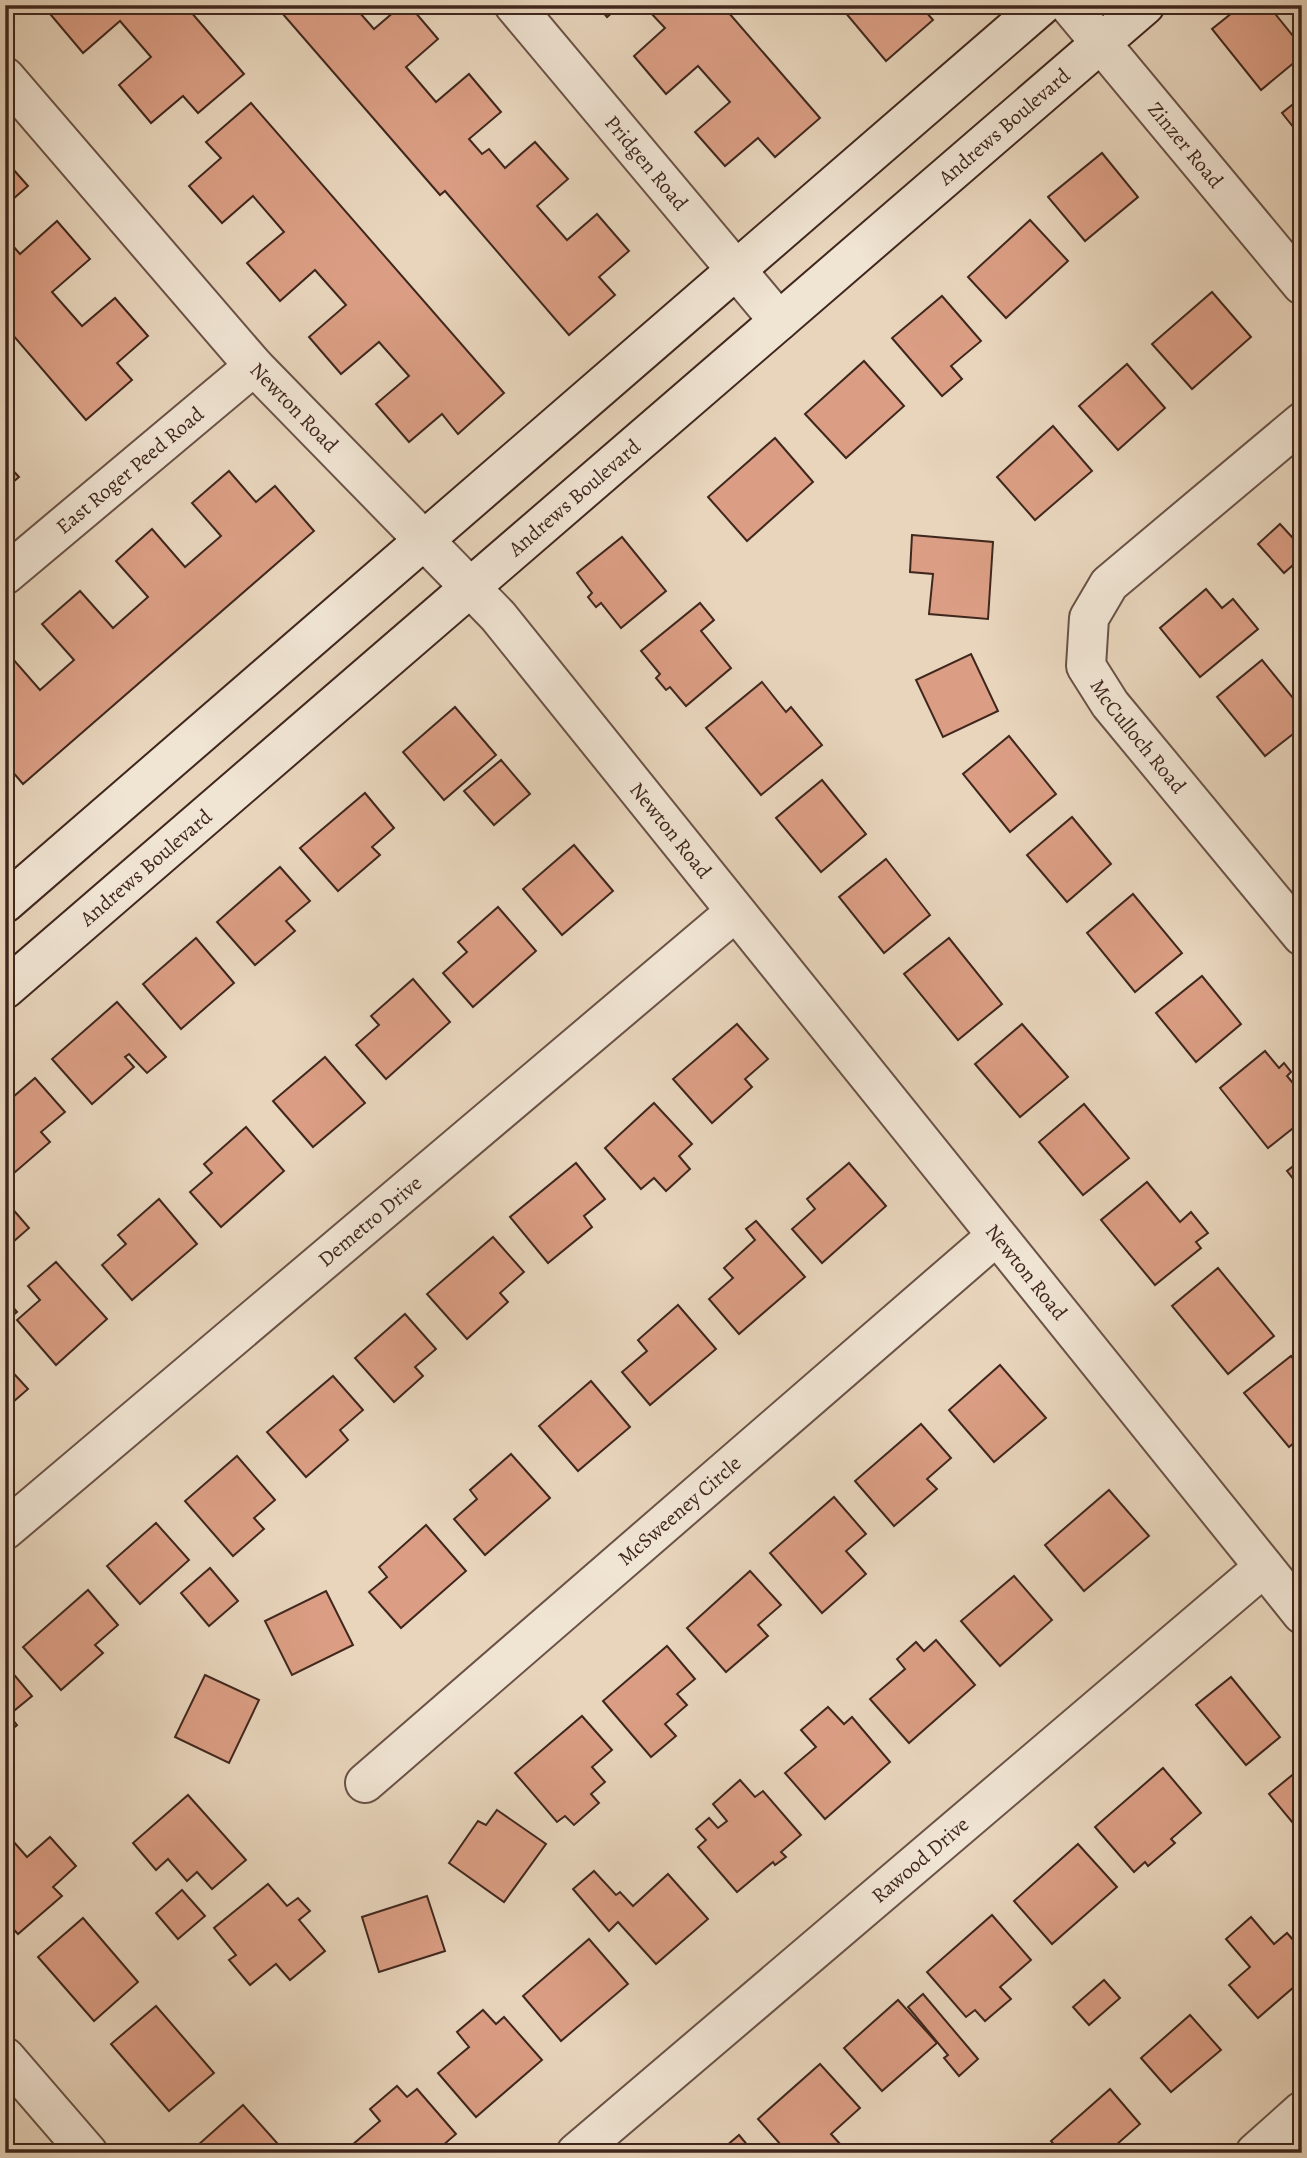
<svg xmlns="http://www.w3.org/2000/svg" width="1307" height="2158" font-family="Alegreya,serif">
  <rect width="100%" height="100%" fill="#e8d5bc"/>
  <filter id="stains"><feTurbulence type="fractalNoise" baseFrequency=".00286" numOctaves="4"/><feColorMatrix values="0 0 0 0 .2 0 0 0 0 .09 0 0 0 0 .02 0 0 0 .5 -.17"/></filter>
  <radialGradient id="worn" r=".72"><stop offset=".6" stop-color="#630" stop-opacity="0"/><stop offset="1" stop-color="#630" stop-opacity=".3"/></radialGradient>
  <g fill="#db9e84" stroke="#40271e" stroke-width="2">
    <polygon points="62,5 185,5 244,74 198,113 183,96 151,123 119,85 151,57 120,21 83,53 51,15"/>
    <polygon points="275,5 353,5 374,29 402,5 409,5 438,39 406,67 436,102 469,74 501,112 469,139 482,154 489,149 505,168 535,142 568,179 537,206 567,240 597,214 629,251 599,277 615,295 569,335 445,191 440,195"/>
    <polygon points="597,5 621,5 607,17"/>
    <polygon points="722,5 820,118 775,157 758,138 725,166 695,132 730,102 698,66 666,94 634,56 665,28 648,10 653,5"/>
    <polygon points="839,5 920,5 933,20 886,61"/>
    <polygon points="1242,5 1268,5 1302,47 1302,56 1261,90 1212,29"/>
    <polygon points="1302,97 1302,138 1282,113"/>
    <polygon points="251,103 504,393 458,434 442,414 409,442 376,404 409,376 379,342 341,374 309,337 346,305 315,270 280,301 247,263 284,232 253,196 222,223 189,186 221,158 206,142"/>
    <polygon points="1102,153 1138,197 1085,241 1048,197"/>
    <polygon points="5,160 28,186 5,206"/>
    <polygon points="1030,220 1068,261 1006,318 968,277"/>
    <polygon points="57,221 90,259 52,292 82,326 115,298 148,336 117,363 132,380 86,420 5,326 5,237 20,254"/>
    <polygon points="1212,292 1251,337 1192,389 1152,344"/>
    <polygon points="942,296 981,341 951,366 962,379 942,396 892,338"/>
    <polygon points="864,361 904,406 846,458 805,414"/>
    <polygon points="1127,364 1165,408 1118,450 1079,406"/>
    <polygon points="1053,426 1092,471 1035,520 997,477"/>
    <polygon points="775,438 813,482 747,541 708,497"/>
    <polygon points="5,462 19,477 5,489"/>
    <polygon points="229,471 256,502 275,486 314,531 23,784 5,763 5,665 13,659 40,690 74,660 42,624 80,591 113,628 148,597 116,561 152,529 185,567 221,536 192,503"/>
    <polygon points="1280,524 1302,548 1302,557 1284,573 1258,544"/>
    <polygon points="912,535 993,542 988,619 929,614 933,574 910,572"/>
    <polygon points="622,537 666,591 621,628 601,603 596,607 588,597 592,593 577,573"/>
    <polygon points="1206,589 1222,608 1233,599 1258,629 1200,677 1160,628"/>
    <polygon points="700,603 714,620 701,631 731,668 686,706 670,687 666,690 656,678 660,674 641,651"/>
    <polygon points="971,654 998,711 943,737 916,680"/>
    <polygon points="1262,660 1302,709 1302,727 1265,756 1217,697"/>
    <polygon points="762,682 786,712 791,707 822,745 761,795 706,728"/>
    <polygon points="455,707 496,755 444,800 403,752"/>
    <polygon points="1009,736 1056,794 1010,832 963,774"/>
    <polygon points="501,760 530,794 494,825 464,791"/>
    <polygon points="822,780 866,834 821,872 776,818"/>
    <polygon points="365,793 394,828 372,847 380,855 338,891 300,848"/>
    <polygon points="1072,817 1111,864 1067,902 1027,855"/>
    <polygon points="574,845 613,891 562,935 523,889"/>
    <polygon points="886,859 930,915 884,953 839,897"/>
    <polygon points="280,867 310,901 286,921 295,931 255,965 217,922"/>
    <polygon points="1133,894 1182,953 1135,992 1087,933"/>
    <polygon points="498,907 536,951 473,1007 443,973 467,952 458,942"/>
    <polygon points="196,938 234,983 181,1029 143,984"/>
    <polygon points="949,938 1002,1004 958,1040 904,974"/>
    <polygon points="1202,976 1241,1024 1196,1062 1156,1013"/>
    <polygon points="413,979 450,1022 386,1079 356,1045 379,1025 371,1016"/>
    <polygon points="117,1002 166,1057 147,1073 129,1054 125,1057 134,1067 92,1104 52,1059"/>
    <polygon points="737,1024 768,1059 745,1079 752,1087 712,1123 673,1079"/>
    <polygon points="1022,1024 1068,1077 1020,1117 975,1064"/>
    <polygon points="1265,1051 1279,1068 1284,1063 1291,1072 1287,1076 1302,1094 1302,1121 1268,1148 1220,1088"/>
    <polygon points="325,1057 365,1103 313,1147 273,1101"/>
    <polygon points="35,1078 65,1112 41,1132 50,1142 7,1179 5,1176 5,1104"/>
    <polygon points="654,1103 692,1144 679,1156 690,1169 666,1191 654,1178 641,1189 605,1148"/>
    <polygon points="1084,1104 1129,1158 1083,1195 1039,1142"/>
    <polygon points="246,1127 284,1171 221,1227 190,1192 212,1173 204,1164"/>
    <polygon points="1302,1159 1302,1190 1287,1171"/>
    <polygon points="576,1163 605,1199 584,1216 592,1227 548,1263 510,1217"/>
    <polygon points="849,1163 886,1206 822,1263 792,1229 815,1209 807,1199"/>
    <polygon points="1147,1182 1180,1222 1191,1212 1208,1233 1196,1242 1201,1248 1155,1285 1101,1220"/>
    <polygon points="159,1199 197,1244 132,1300 102,1265 126,1244 118,1235"/>
    <polygon points="10,1206 29,1228 5,1249 5,1211"/>
    <polygon points="756,1221 805,1277 739,1334 709,1299 733,1278 724,1268 755,1240 746,1229"/>
    <polygon points="493,1237 524,1272 500,1293 508,1302 467,1339 427,1294"/>
    <polygon points="56,1262 107,1319 56,1365 17,1320 40,1300 28,1286"/>
    <polygon points="1218,1268 1274,1336 1228,1374 1172,1306"/>
    <polygon points="5,1298 17,1312 5,1322"/>
    <polygon points="678,1305 716,1349 650,1405 622,1372 647,1351 638,1340"/>
    <polygon points="405,1314 436,1349 415,1367 423,1376 394,1402 355,1358"/>
    <polygon points="1291,1356 1302,1369 1302,1436 1289,1447 1244,1393"/>
    <polygon points="5,1364 28,1389 5,1409"/>
    <polygon points="1000,1365 1046,1418 994,1462 949,1410"/>
    <polygon points="333,1376 363,1410 340,1430 348,1440 306,1477 267,1432"/>
    <polygon points="591,1381 630,1427 578,1471 539,1426"/>
    <polygon points="921,1424 951,1458 927,1479 937,1489 894,1526 855,1481"/>
    <polygon points="511,1454 550,1498 485,1555 454,1519 477,1499 470,1490"/>
    <polygon points="237,1456 275,1500 254,1518 264,1529 233,1556 185,1501"/>
    <polygon points="1109,1490 1149,1536 1084,1591 1045,1545"/>
    <polygon points="834,1497 866,1534 846,1551 866,1574 822,1613 770,1553"/>
    <polygon points="156,1523 189,1560 140,1604 107,1566"/>
    <polygon points="426,1525 466,1571 401,1628 369,1592 387,1577 379,1567"/>
    <polygon points="210,1568 238,1601 209,1626 181,1593"/>
    <polygon points="750,1571 781,1605 758,1625 768,1636 726,1672 687,1628"/>
    <polygon points="1014,1576 1052,1620 1000,1666 961,1621"/>
    <polygon points="88,1590 118,1625 95,1645 103,1653 61,1690 23,1647"/>
    <polygon points="326,1591 353,1645 292,1675 265,1621"/>
    <polygon points="936,1640 975,1685 909,1743 870,1699 905,1669 897,1659 916,1642 924,1651"/>
    <polygon points="667,1646 695,1679 677,1694 687,1705 665,1724 676,1736 651,1757 603,1701"/>
    <polygon points="5,1664 32,1696 9,1715 17,1725 5,1735"/>
    <polygon points="205,1675 259,1700 229,1763 175,1737"/>
    <polygon points="1231,1677 1280,1737 1246,1765 1196,1705"/>
    <polygon points="828,1707 844,1724 852,1717 890,1762 825,1819 785,1773 816,1747 801,1730"/>
    <polygon points="582,1716 612,1750 592,1767 605,1782 591,1794 599,1803 574,1825 565,1816 557,1822 515,1773"/>
    <polygon points="1302,1767 1302,1834 1269,1794"/>
    <polygon points="1163,1768 1201,1813 1171,1839 1175,1843 1148,1866 1145,1862 1134,1872 1095,1827"/>
    <polygon points="740,1780 755,1797 763,1791 801,1835 781,1852 786,1857 775,1865 773,1862 737,1892 698,1847 706,1840 696,1829 709,1818 718,1828 727,1821 713,1804"/>
    <polygon points="188,1795 246,1860 212,1889 197,1872 187,1881 168,1859 156,1870 133,1843"/>
    <polygon points="497,1810 546,1844 504,1902 449,1863 478,1821 486,1825"/>
    <polygon points="5,1832 27,1857 50,1837 76,1866 53,1887 62,1896 18,1934 5,1920"/>
    <polygon points="1078,1844 1117,1887 1052,1944 1014,1901"/>
    <polygon points="594,1871 616,1895 620,1892 633,1906 668,1874 708,1919 656,1964 618,1922 609,1931 573,1889"/>
    <polygon points="268,1884 287,1906 298,1898 310,1911 299,1920 325,1951 290,1980 276,1964 250,1985 229,1960 236,1955 214,1928"/>
    <polygon points="182,1890 205,1916 178,1939 156,1913"/>
    <polygon points="427,1896 445,1951 379,1972 362,1917"/>
    <polygon points="992,1915 1031,1960 1000,1987 1011,1999 985,2021 975,2010 966,2017 927,1972"/>
    <polygon points="1251,1917 1274,1944 1287,1933 1302,1950 1302,1980 1258,2018 1229,1985 1250,1967 1226,1939"/>
    <polygon points="83,1918 138,1982 94,2021 38,1957"/>
    <polygon points="589,1939 628,1984 561,2041 523,1996"/>
    <polygon points="1104,1980 1120,1998 1089,2025 1073,2007"/>
    <polygon points="923,1994 978,2059 959,2076 944,2058 948,2055 908,2007"/>
    <polygon points="898,2000 937,2043 882,2091 844,2048"/>
    <polygon points="156,2006 214,2073 169,2111 111,2044"/>
    <polygon points="483,2010 496,2024 504,2017 542,2060 476,2117 438,2073 469,2047 457,2032"/>
    <polygon points="1190,2015 1221,2050 1171,2092 1141,2058"/>
    <polygon points="820,2064 860,2108 831,2134 841,2145 832,2153 788,2153 758,2119"/>
    <polygon points="397,2086 407,2097 417,2089 456,2134 434,2153 356,2153 351,2146 380,2121 370,2109"/>
    <polygon points="1110,2089 1140,2124 1107,2153 1061,2153 1051,2141"/>
    <polygon points="243,2105 286,2153 205,2153 198,2145"/>
    <polygon points="739,2135 754,2153 718,2153"/>
  </g>
  <g fill="none" stroke-linecap="round" stroke-linejoin="round">
    <g stroke="#6a5246" stroke-width="42">
      <g id="street">
        <path id="s1" d="M514 5 779 321"/>
        <path id="s2" d="M1069 5 1302 285"/>
        <path id="s3" d="M5 77 254 366 498 616 1302 1614"/>
        <path id="s4" d="M1302 422 1109 584 1089 618 1086 666 1110 704 1302 936"/>
        <path id="s5" d="M5 575 254 366"/>
        <path id="s6" d="M5 1530 735 912"/>
        <path id="s7" d="M365 1783 995 1237"/>
        <polyline points="5,2057 88,2153"/>
        <path id="s8" d="M576 2153 1264 1567"/>
        <polyline points="1255,2153 1302,2111"/>
      </g>
    </g>
    <g stroke="#40271e" stroke-width="42">
      <g id="secondary">
        <polyline points="5,903 1042,5"/>
        <path id="s9" d="M5 989 1145 5"/>
      </g>
    </g>
    <use href="#street" stroke="#f0e4d3" stroke-width="38"/>
    <use href="#secondary" stroke="#f0e4d3" stroke-width="38"/>
  </g>
  <g text-anchor="middle" stroke-width="7" stroke-linejoin="round" paint-order="stroke">
    <g font-size="21" fill="#40271e" stroke="#f0e4d3">
      <text dy="7" stroke="none"><textPath href="#s9" startOffset="1320">Andrews Boulevard</textPath></text>
      <text dy="7" stroke="none"><textPath href="#s2" startOffset="182">Zinzer Road</textPath></text>
      <text dy="7" stroke="none"><textPath href="#s1" startOffset="206">Pridgen Road</textPath></text>
      <text dy="7" stroke="none"><textPath href="#s3" startOffset="439">Newton Road</textPath></text>
      <text dy="7" stroke="none"><textPath href="#s5" startOffset="163">East Roger Peed Road</textPath></text>
      <text dy="7" stroke="none"><textPath href="#s9" startOffset="752">Andrews Boulevard</textPath></text>
      <text dy="7" stroke="none"><textPath href="#s4" startOffset="427">McCulloch Road</textPath></text>
      <text dy="7" stroke="none"><textPath href="#s3" startOffset="1006">Newton Road</textPath></text>
      <text dy="7" stroke="none"><textPath href="#s9" startOffset="186">Andrews Boulevard</textPath></text>
      <text dy="7" stroke="none"><textPath href="#s6" startOffset="478">Demetro Drive</textPath></text>
      <text dy="7" stroke="none"><textPath href="#s3" startOffset="1573">Newton Road</textPath></text>
      <text dy="7" stroke="none"><textPath href="#s7" startOffset="416">McSweeney Circle</textPath></text>
      <text dy="7" stroke="none"><textPath href="#s8" startOffset="452">Rawood Drive</textPath></text>
    </g>
  </g>
  <rect width="1307" height="2158" fill="none" stroke="#e8d5bc" stroke-width="28"/>
  <rect x="7" y="7" width="1293" height="2144" fill="none" stroke="#40271e" stroke-width="3.5"/>
  <rect x="14" y="14" width="1279" height="2130" fill="none" stroke="#40271e" stroke-width="2"/>
  <rect width="100%" height="100%" filter="url(#stains)"/>
  <rect width="100%" height="100%" fill="url(#worn)"/>
</svg>
